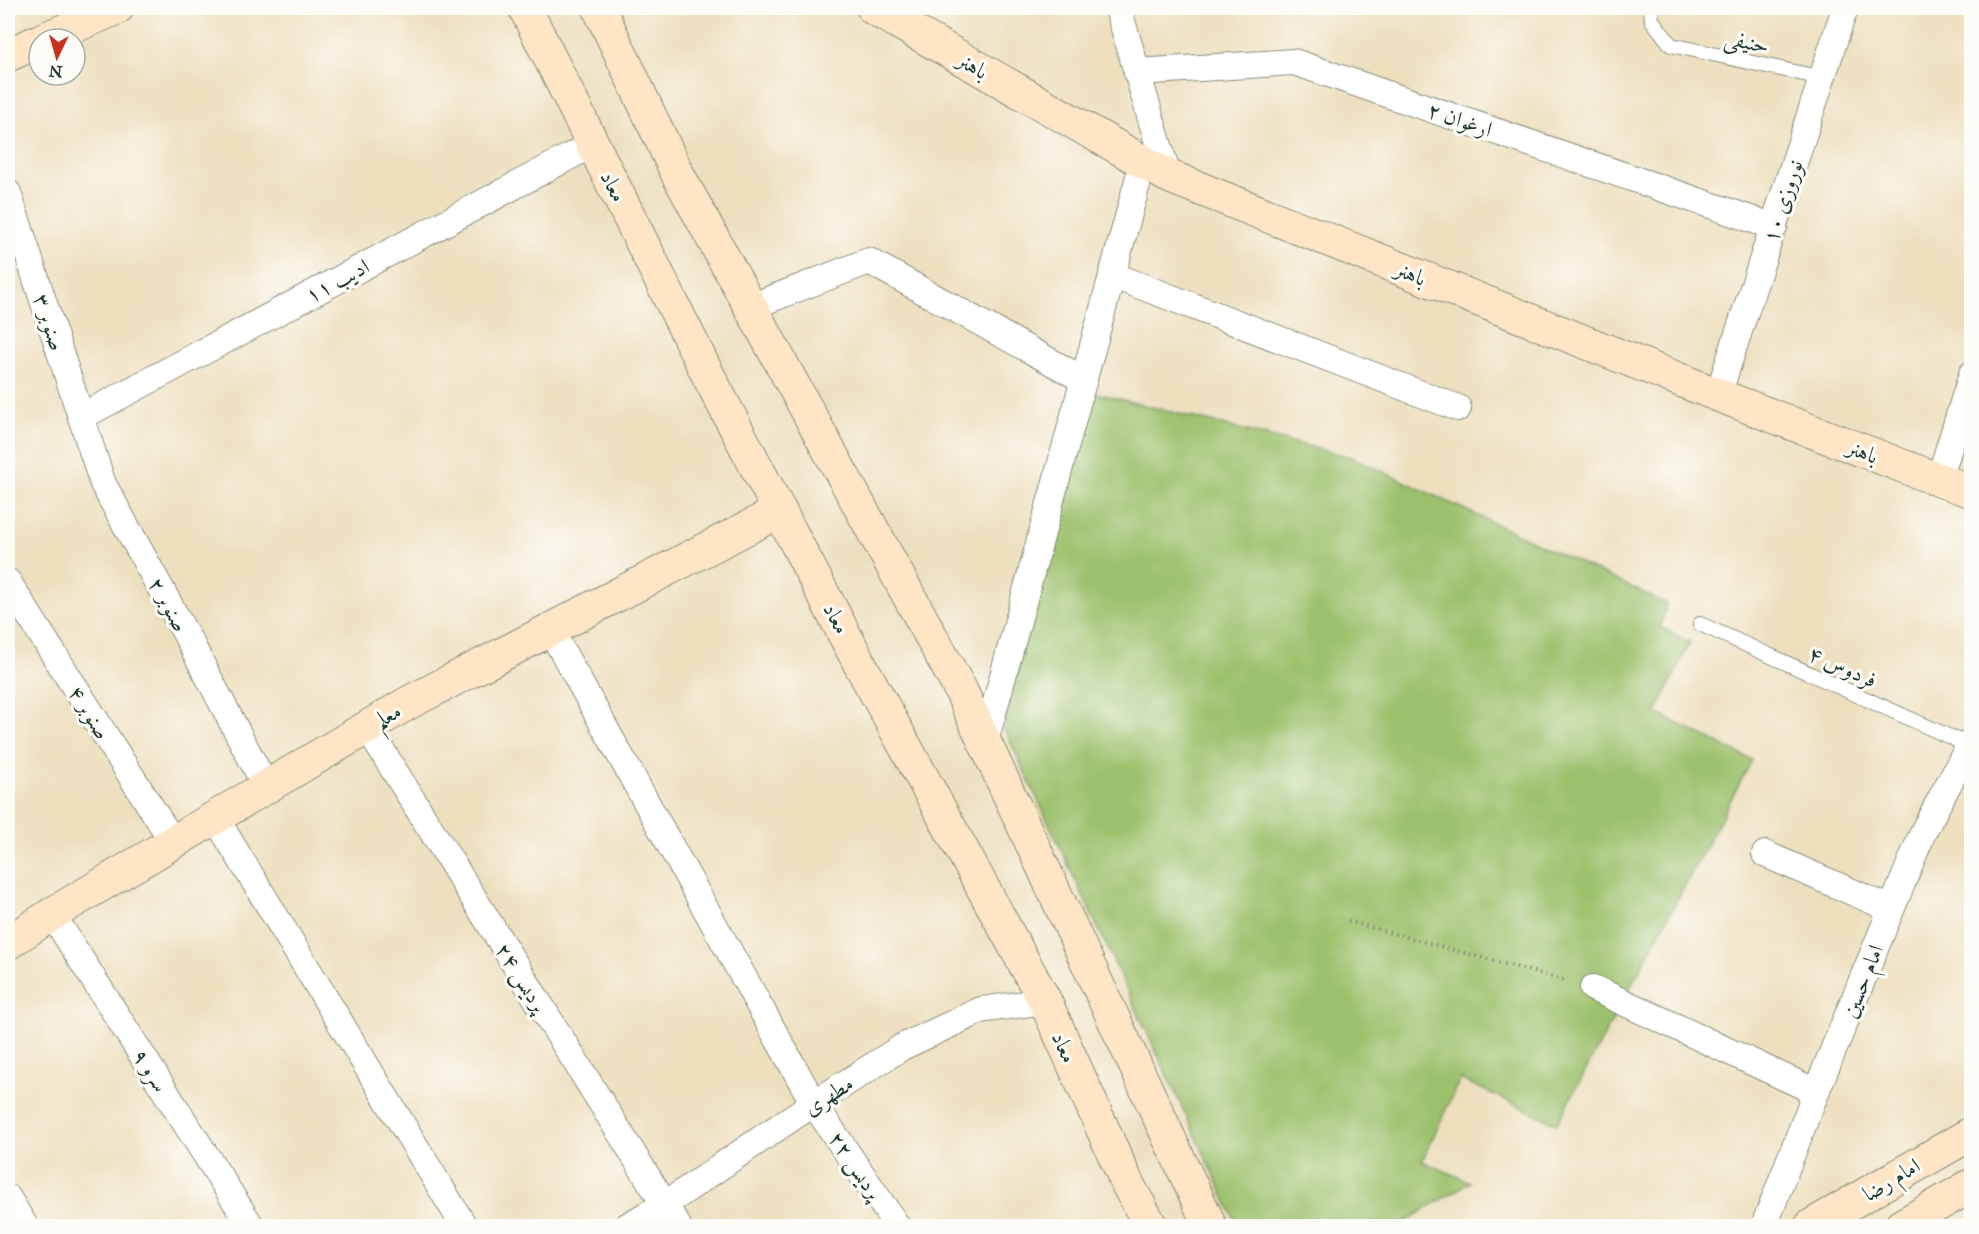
<svg xmlns="http://www.w3.org/2000/svg" width="1979" height="1234" font-family="'IM FELL Great Primer',Amiri,serif">
  <rect width="100%" height="100%" fill="#fdfcf7"/>
  <filter id="ink" filterUnits="userSpaceOnUse"><feTurbulence type="fractalNoise" baseFrequency=".0167" numOctaves="2"/><feDisplacementMap in="SourceGraphic" scale="12" xChannelSelector="R" yChannelSelector="G"/><feConvolveMatrix kernelMatrix="1 2 1 2 8 2 1 2 1" color-interpolation-filters="sRGB"/></filter>
  <filter id="wash" filterUnits="userSpaceOnUse"><feTurbulence type="fractalNoise" baseFrequency=".008" numOctaves="4" result="noise"/><feDisplacementMap in="SourceGraphic" scale="24" xChannelSelector="R" yChannelSelector="G"/><feGaussianBlur stdDeviation="1.35" result="paint"/><feColorMatrix in="noise" values="0 0 0 0 0 0 0 0 0 0 0 0 0 0 0 0 0 1.4 0 .05"/><feComposite in="paint" operator="in"/></filter>
  <g filter="url(#wash)">
    <rect width="100%" height="100%" fill="#eee0bf"/>
    <polygon fill="#9cc16c" stroke="#5e7f50" stroke-width="1.5" points="1084,390 1354,458 1667,604 1660,627 1690,642 1656,713 1752,760 1557,1124 1460,1079 1422,1161 1470,1182 1398,1226 1238,1226 1004,728"/>
  </g>
  <g filter="url(#ink)">
    <g fill="none" stroke-linecap="round" stroke-linejoin="round">
      <g stroke="#868e7a" stroke-width="16">
        <g id="service">
          <polyline points="1651,8 1652,20 1671,45 1822,78"/>
          <polyline points="1700,624 1968,745"/>
        </g>
      </g>
      <g stroke="#868e7a" stroke-width="28">
        <g id="minor">
          <polyline points="1118,8 1168,176"/>
          <polyline points="1137,72 1294,62 1774,227"/>
          <polyline points="8,193 103,484 189,640 266,787"/>
          <polyline points="1112,275 1458,408"/>
          <polyline points="750,307 869,261 1084,380"/>
          <polyline points="1718,395 1845,8"/>
          <polyline points="81,417 593,144"/>
          <polyline points="1939,480 1972,374"/>
          <polyline points="8,582 173,842"/>
          <polyline points="550,629 814,1104 897,1226"/>
          <polyline points="367,727 678,1226"/>
          <polyline points="985,742 1143,162"/>
          <polyline points="215,817 464,1226"/>
          <polyline points="1765,854 1891,909"/>
          <polyline points="52,914 251,1226"/>
          <polyline points="1593,988 1816,1092"/>
          <polyline points="8,1198 25,1226"/>
          <polyline points="627,1226 664,1205 796,1115 902,1047 981,1010 1045,1001"/>
          <polyline points="1764,1226 1816,1092 1924,830 1972,740"/>
        </g>
      </g>
      <g stroke="#868e7a" stroke-width="35">
        <g id="secondary">
          <polyline points="525,8 708,375 861,666 1045,1001 1128,1185 1151,1226"/>
          <polyline points="599,8 678,175 960,689 1210,1226"/>
          <polyline points="873,8 1168,176 1718,395 1939,480 1972,491"/>
          <polyline points="44,39 117,8"/>
          <polyline points="8,55 39,41"/>
          <polyline points="8,943 52,914 410,702 780,511"/>
          <polyline points="1811,1226 1972,1133"/>
          <polyline points="1901,1226 1972,1185"/>
        </g>
      </g>
      <polyline stroke="#868e7a" stroke-width="4" stroke-dasharray="1.5 4.5" stroke-linecap="butt" points="1348,921 1567,981"/>
      <use href="#service" stroke="#fff" stroke-width="14"/>
      <use href="#minor" stroke="#fff" stroke-width="26"/>
      <use href="#secondary" stroke="#fde5c5" stroke-width="33"/>
    </g>
  </g>
  <g text-anchor="middle" stroke-width="6" stroke-linejoin="round" paint-order="stroke">
    <g font-size="22" fill="#1f3d34" stroke="#fdfcf7">
      <text transform="translate(1747 41) rotate(12)" y="8">حنیفی</text>
      <text transform="translate(973 65) rotate(30)" y="8">باهنر</text>
      <text transform="translate(1460 119) rotate(19)" y="8">ارغوان ۲</text>
      <text transform="translate(614 186) rotate(63)" y="8">معاد</text>
      <text transform="translate(1782 201) rotate(-72)" y="8">نوروزی ۱۰</text>
      <text transform="translate(1411 273) rotate(22)" y="8">باهنر</text>
      <text transform="translate(337 280) rotate(-28)" y="8">ادیب ۱۱</text>
      <text transform="translate(50 322) rotate(72)" y="8">صنوبر ۳</text>
      <text transform="translate(1863 451) rotate(21)" y="8">باهنر</text>
      <text transform="translate(169 604) rotate(61)" y="8">صنوبر ۲</text>
      <text transform="translate(837 618) rotate(62)" y="8">معاد</text>
      <text transform="translate(1843 666) rotate(24)" y="8">فردوس ۴</text>
      <text transform="translate(90 712) rotate(58)" y="8">صنوبر ۴</text>
      <text transform="translate(387 715) rotate(-30)" y="8">معلم</text>
      <text transform="translate(522 977) rotate(58)" y="8">پردیس ۲۴</text>
      <text transform="translate(1862 981) rotate(-68)" y="8">امام حسین</text>
      <text transform="translate(1065 1047) rotate(66)" y="8">معاد</text>
      <text transform="translate(151 1070) rotate(57)" y="8">سرو ۹</text>
      <text transform="translate(828 1095) rotate(-33)" y="8">مطهری</text>
      <text transform="translate(856 1165) rotate(56)" y="8">پردیس ۲۲</text>
      <text transform="translate(1891 1179) rotate(-31)" y="8">امام رضا</text>
    </g>
  </g>
  <rect width="1979" height="1234" fill="none" stroke="#fdfcf7" stroke-width="30"/>
  <g transform="translate(57 57) rotate(185)"><circle r="28" fill="#fdfcf7" stroke="#a4b0a9" stroke-width="1.5"/>
  <path d="M0-4.5L10 22L0 15L-10 22Z" fill="#c8321e"/>
  <text y="-9" font-size="16" font-weight="bold" text-anchor="middle" fill="#1f3d34">N</text>
  </g>
</svg>
